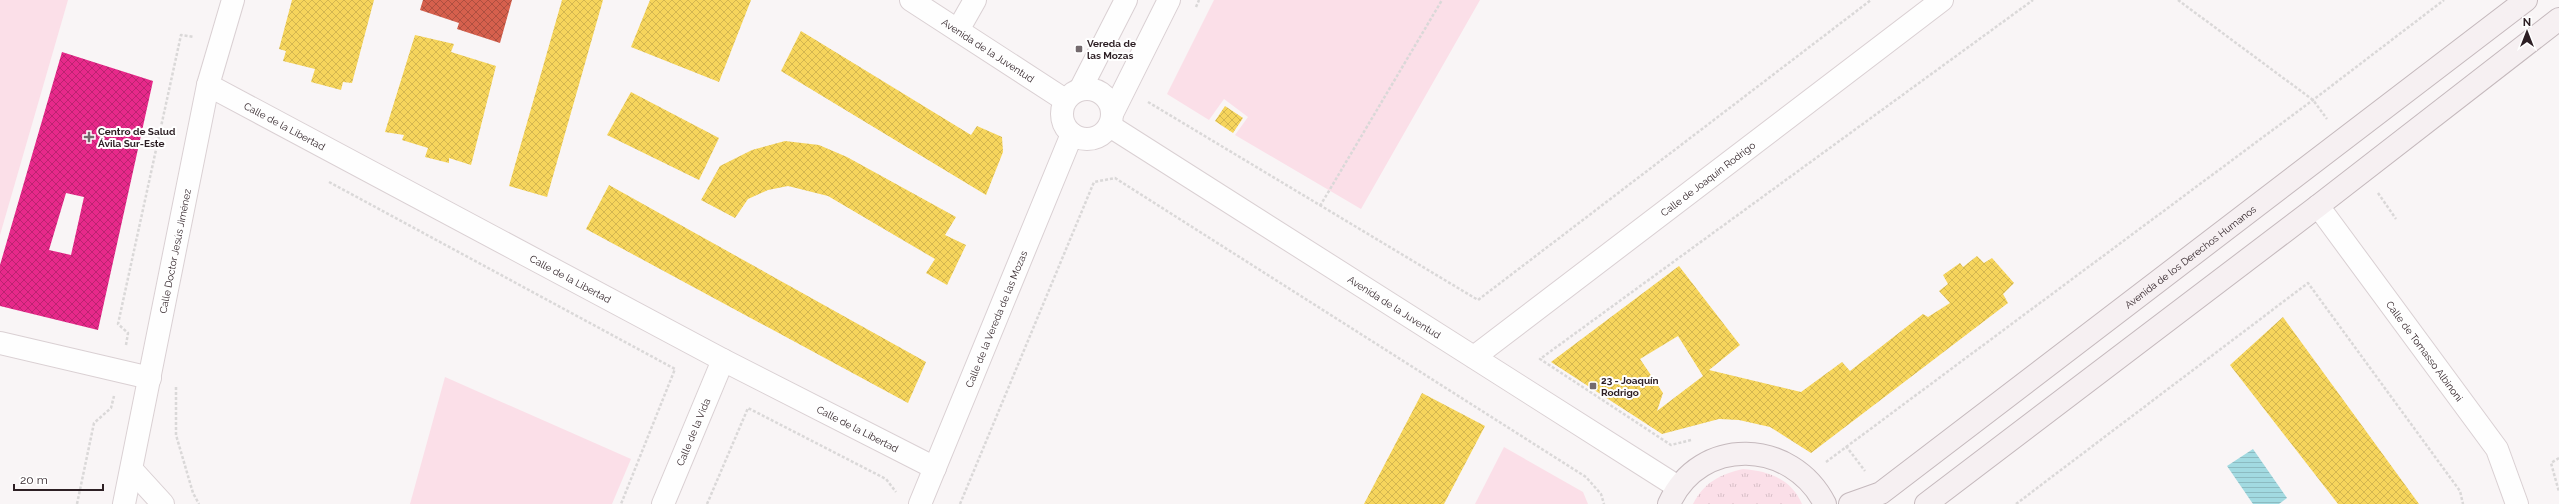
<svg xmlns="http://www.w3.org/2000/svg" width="2559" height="504" font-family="Raleway,sans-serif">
  <defs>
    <pattern id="grass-tufts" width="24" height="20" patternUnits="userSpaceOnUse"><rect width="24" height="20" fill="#fbdfe8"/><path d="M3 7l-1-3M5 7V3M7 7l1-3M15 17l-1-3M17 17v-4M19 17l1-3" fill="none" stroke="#d7bfc7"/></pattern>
    <pattern id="water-rules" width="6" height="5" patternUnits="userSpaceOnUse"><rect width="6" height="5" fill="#a2dae1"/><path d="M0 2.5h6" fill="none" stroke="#8cbbc1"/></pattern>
    <pattern id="homes-cross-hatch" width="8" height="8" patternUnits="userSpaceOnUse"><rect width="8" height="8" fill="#f6d55c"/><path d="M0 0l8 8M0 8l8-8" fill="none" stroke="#d3b650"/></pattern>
    <pattern id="shops-cross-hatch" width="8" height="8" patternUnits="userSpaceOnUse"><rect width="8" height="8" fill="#d6604d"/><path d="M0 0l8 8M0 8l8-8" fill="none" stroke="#ae4f40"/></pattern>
    <pattern id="health-cross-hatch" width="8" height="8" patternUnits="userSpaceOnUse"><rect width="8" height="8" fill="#e7298a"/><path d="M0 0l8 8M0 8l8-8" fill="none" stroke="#bc2371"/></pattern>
  </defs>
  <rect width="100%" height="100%" fill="#f9f5f6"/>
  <path fill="url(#grass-tufts)" d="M1743 469C1769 471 1791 479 1802 504H1693C1704 482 1721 474 1743 469Z"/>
  <g fill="#fbdfe8">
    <polygon points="0,0 68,0 0,235"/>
    <polygon points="1214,0 1480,0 1361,209 1235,135 1248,117 1224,99 1209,120 1167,94"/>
    <polygon points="445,377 631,459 612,504 410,504"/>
    <polygon points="1504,447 1583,492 1588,504 1475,504"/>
  </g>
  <polygon fill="url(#water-rules)" points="2253,449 2287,498 2279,504 2253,504 2227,466"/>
  <g fill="url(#homes-cross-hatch)" fill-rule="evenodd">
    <polygon points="292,0 374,0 352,83 343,82 341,90 311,82 315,69 283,61 286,51 279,49"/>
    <polygon points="562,0 603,0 547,197 509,186"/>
    <polygon points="650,0 751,0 719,82 631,47"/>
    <polygon points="801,31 971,135 977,126 1002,137 1003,152 986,195 781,71"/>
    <polygon points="415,35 454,44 451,52 496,66 471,165 449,158 449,163 425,157 428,148 402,140 404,135 385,132"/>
    <polygon points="631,92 719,138 699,180 607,135"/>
    <polygon points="1225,106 1243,118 1233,133 1215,121"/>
    <polygon points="785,141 819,145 847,157 956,217 945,235 966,245 947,285 926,273 935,259 828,196 788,186 768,190 748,199 735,218 701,200 720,166 752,150"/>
    <polygon points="609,185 926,362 908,403 586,229"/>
    <path d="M1977 256 1984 263 1992 258 2014 283 2003 294 2008 303 1811 453 1770 427 1739 420 1719 419 1662 434 1551 362 1679 266 1740 345 1709 370 1801 392 1842 362 1850 371 1923 314 1928 317 1950 303 1939 291 1948 284 1943 275 1960 263 1963 267ZM1678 336 1703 376 1657 411 1663 393 1640 359Z"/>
    <polygon points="2283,317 2419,504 2338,504 2230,365"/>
    <polygon points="1422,393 1485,426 1444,504 1364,504"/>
  </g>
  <polygon fill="url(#shops-cross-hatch)" points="423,0 512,0 500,43 457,29 459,23 420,10"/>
  <path fill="url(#health-cross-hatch)" fill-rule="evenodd" d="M62 52 153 81 98 330 0 306V265ZM66 193 84 197 71 255 49 250Z"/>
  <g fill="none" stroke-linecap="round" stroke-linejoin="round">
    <g stroke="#dad0d3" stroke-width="24">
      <g id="minor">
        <path id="s1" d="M911 0 1065 100"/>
        <polyline points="958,30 975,0"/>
        <path id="s2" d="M208 85 723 360 935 468"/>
        <polyline points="1081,88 1126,0"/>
        <circle cx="1087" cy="114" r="25"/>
        <polyline points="1113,112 1169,0"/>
        <path id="s3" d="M1110 126 1678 487"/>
        <path id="s4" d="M2318 206 2497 449 2517 504"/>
        <polyline points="0,343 150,378"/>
        <path id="s5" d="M1474 357 1942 0"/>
        <polyline points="132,470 163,504"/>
        <path id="s6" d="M124 504 208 85 233 0"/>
        <path id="s7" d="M663 504 723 360"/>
        <path id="s8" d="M920 504 1072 134"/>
      </g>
    </g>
    <g stroke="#c5b9bd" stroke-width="24">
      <g id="major">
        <path d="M1669 504C1700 435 1792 439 1825 504"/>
        <path id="s9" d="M1850 504 1881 493 2526 0"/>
        <polyline points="1926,504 2318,206 2559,19"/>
      </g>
    </g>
    <g stroke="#dad8d8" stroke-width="2.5" stroke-dasharray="3 2" stroke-linecap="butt">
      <polyline points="2178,0 2313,100 2327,119"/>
      <polyline points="1196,7 1199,0"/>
      <polyline points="1148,102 1478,300 1871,0"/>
      <polyline points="329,182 675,369 621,504"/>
      <polyline points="2378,193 2396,219"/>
      <polyline points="1320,206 1442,0"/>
      <polyline points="126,345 128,333 118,324 181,35 194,37"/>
      <polyline points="176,387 176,435 193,493 199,504"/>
      <polyline points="1691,440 1671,445 1540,359 2033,0"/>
      <polyline points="1846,446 1865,471"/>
      <polyline points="2559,458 2551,463 2559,492"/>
      <polyline points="1826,462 2313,100 2444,0"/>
      <polyline points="77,504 94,423 111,408 114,396"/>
      <polyline points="707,504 748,408 886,479 896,492"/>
      <polyline points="960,504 1094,182 1115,178 1586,477 1601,494 1604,504"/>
      <polyline points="2016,504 2308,283 2460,491 2463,504"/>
    </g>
    <use href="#minor" stroke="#fefefe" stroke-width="22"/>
    <use href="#major" stroke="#f6f0f2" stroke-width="22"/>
  </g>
  <g fill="#746a6e" stroke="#fff" stroke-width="1.5">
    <rect x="1075" y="45" width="8" height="8" rx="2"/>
    <path d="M87 131h4v4h4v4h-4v4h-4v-4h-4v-4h4z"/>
    <rect x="1589" y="382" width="8" height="8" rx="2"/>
  </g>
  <g text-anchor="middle" stroke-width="4" stroke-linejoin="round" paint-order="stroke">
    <g font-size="10" font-weight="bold" fill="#2d1f24" stroke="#fff" text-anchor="start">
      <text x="1087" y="47">Vereda de<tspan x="1087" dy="12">las Mozas</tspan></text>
      <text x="98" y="135">Centro de Salud<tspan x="98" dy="12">Ávila Sur-Este</tspan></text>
      <text x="1601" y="384">23 - Joaquín<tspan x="1601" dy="12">Rodrigo</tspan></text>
    </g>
    <g font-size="10" fill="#2d1f24" stroke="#fff">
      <text dy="4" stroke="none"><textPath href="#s1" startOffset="92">Avenida de la Juventud</textPath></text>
      <text dy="4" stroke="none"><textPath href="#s2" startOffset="87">Calle de la Libertad</textPath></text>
      <text dy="4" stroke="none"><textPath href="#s5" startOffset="294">Calle de Joaquín Rodrigo</textPath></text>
      <text dy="4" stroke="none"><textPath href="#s6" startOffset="258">Calle Doctor Jesús Jiménez</textPath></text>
      <text dy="4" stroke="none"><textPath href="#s9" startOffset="422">Avenida de los Derechos Humanos</textPath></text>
      <text dy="4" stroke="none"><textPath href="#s2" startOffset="411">Calle de la Libertad</textPath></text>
      <text dy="4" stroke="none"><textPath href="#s3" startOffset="337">Avenida de la Juventud</textPath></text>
      <text dy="4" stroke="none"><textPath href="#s8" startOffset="200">Calle de la Vereda de las Mozas</textPath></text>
      <text dy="4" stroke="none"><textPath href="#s4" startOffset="180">Calle de Tomasso Albinoni</textPath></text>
      <text dy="4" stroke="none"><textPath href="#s2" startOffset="735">Calle de la Libertad</textPath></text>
      <text dy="4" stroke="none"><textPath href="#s7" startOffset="78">Calle de la Vida</textPath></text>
    </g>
  </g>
  <g transform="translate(2527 32)" stroke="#ffffff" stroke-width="3" paint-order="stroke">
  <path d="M0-3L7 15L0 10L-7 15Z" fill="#2d1f24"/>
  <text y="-6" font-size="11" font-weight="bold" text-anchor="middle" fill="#2d1f24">N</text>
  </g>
  <path d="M14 484v6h89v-6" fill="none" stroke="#2d1f24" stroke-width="2"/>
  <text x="20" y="484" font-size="12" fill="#2d1f24" stroke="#ffffff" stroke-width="3" paint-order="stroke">20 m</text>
</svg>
